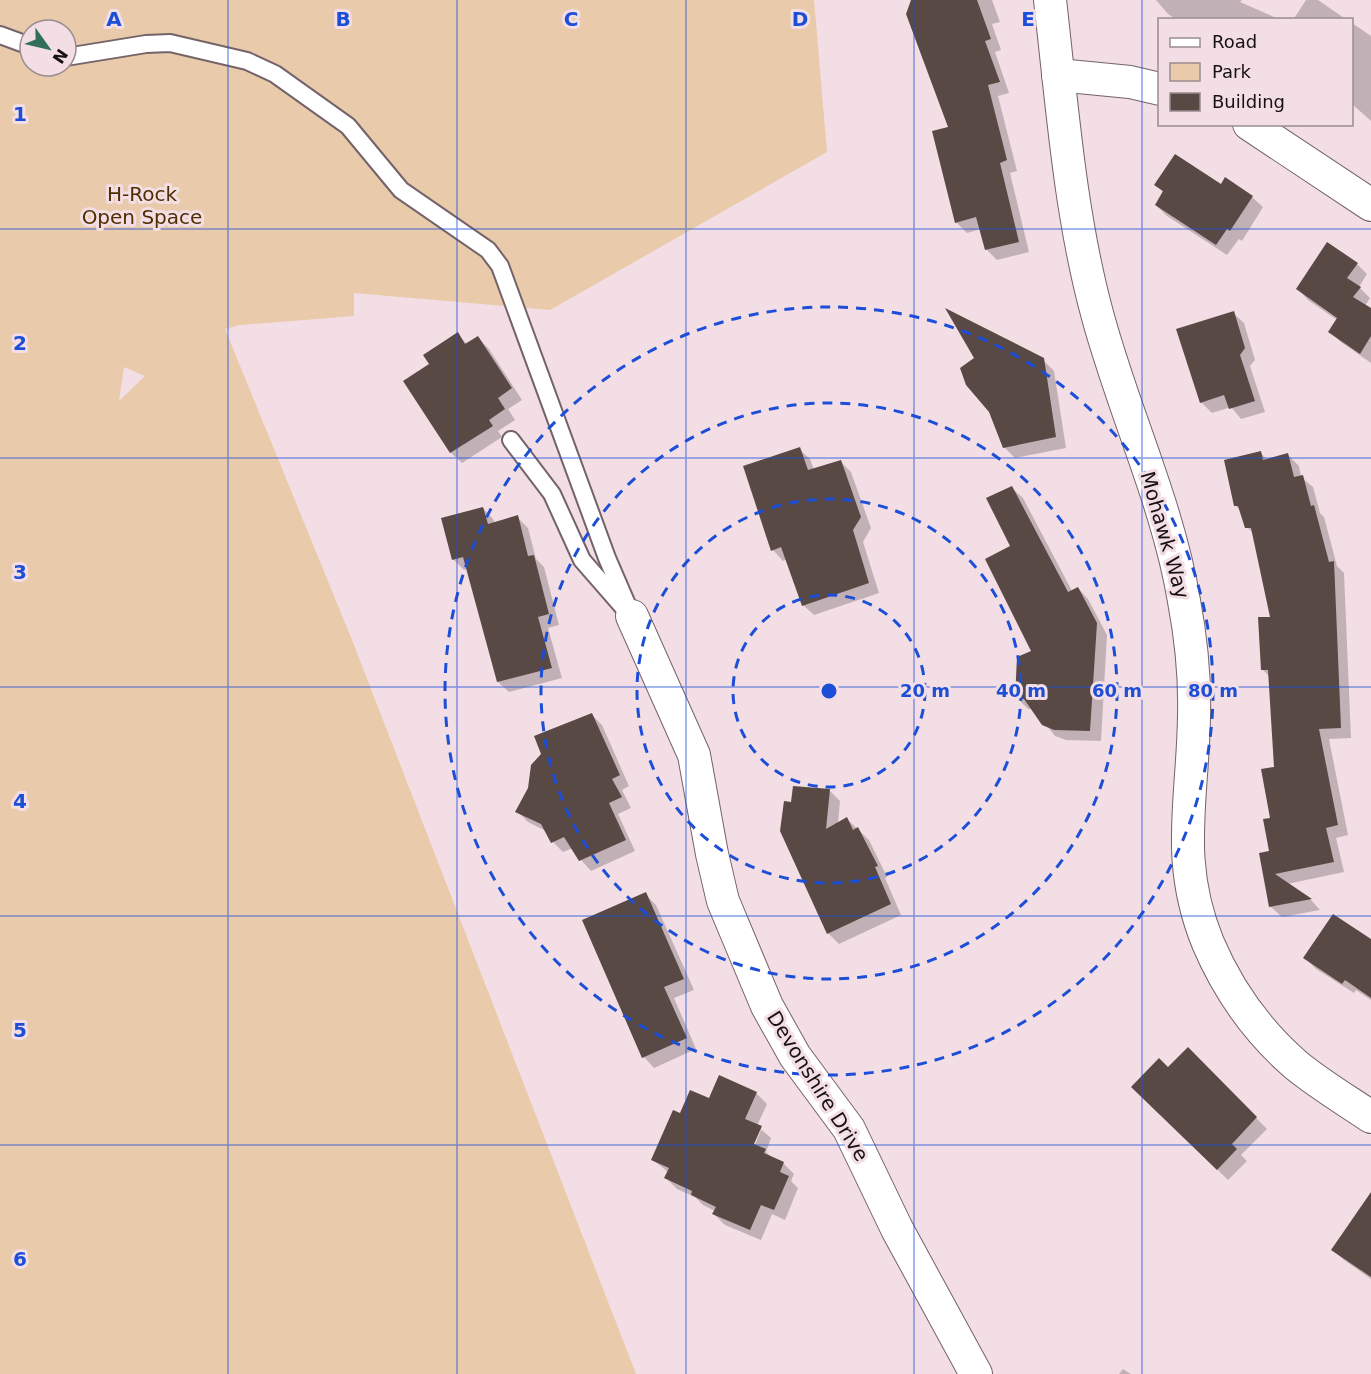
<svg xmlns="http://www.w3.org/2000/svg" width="1371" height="1374" font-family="'DejaVu Sans',sans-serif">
  <rect width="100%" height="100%" fill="#f2dee4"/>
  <path fill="#e9caaa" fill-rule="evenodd" d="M0 0H814L827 152 550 310 354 293V316L240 325 225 329 352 640 636 1374H0ZM30 30H66V66H30ZM124 367 145 376 119 401Z"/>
  <g fill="#0003" fill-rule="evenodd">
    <polygon points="913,0 992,0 1000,22 992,24 1001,50 995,52 1009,93 998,96 1017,171 1010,173 1029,252 997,260 986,249 981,229 967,233 956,222 950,128"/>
    <polygon points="1156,0 1242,0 1240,2 1281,20 1177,20 1168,14"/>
    <polygon points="1306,0 1318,0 1347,20 1293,20"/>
    <polygon points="1352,23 1371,36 1371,121 1352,104"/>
    <polygon points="1156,185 1221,187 1252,197 1263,207 1242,241 1239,239 1227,255 1167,216 1156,205 1164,193"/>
    <polygon points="1357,264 1367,274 1359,287 1370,298 1365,306 1371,310 1371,363 1341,342 1330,332 1337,320 1308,300 1298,289"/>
    <polygon points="1233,313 1244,323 1255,360 1250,366 1265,412 1241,419 1231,407 1212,413 1201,402"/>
    <polygon points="457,334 468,345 478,338 489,349 522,400 508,409 515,420 498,431 502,437 462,463 451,453 405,381 431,364"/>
    <polygon points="1043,360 1054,371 1066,448 1015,458 1004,447"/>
    <polygon points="799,449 810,459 814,470 840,461 851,472 871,528 863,542 879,593 814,615 803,605 787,559 783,561 773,550"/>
    <polygon points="1261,453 1268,461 1288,455 1299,466 1301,477 1313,487 1320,513 1324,517 1337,566 1344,573 1351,738 1329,739 1348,835 1336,838 1344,872 1287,884 1311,900 1320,910 1282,917 1271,907 1271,852 1275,768 1270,677 1262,669 1272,618 1254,534 1247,527 1242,512 1236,506"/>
    <polygon points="1012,488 1023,498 1072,591 1078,588 1088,599 1107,635 1101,741 1066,740 1055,736 1033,709 1028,709 1017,698 1033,652 1012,547"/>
    <polygon points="483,508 493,519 495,523 517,517 528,528 536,559 544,567 559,625 548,628 562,678 509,692 498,682 468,569 464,570 453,559"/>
    <polygon points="592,715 602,725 629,786 622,790 631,808 618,814 635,851 591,871 581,860 573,848 563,852 553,842 546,831 528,822 517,811"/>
    <polygon points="829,790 840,801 838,824 847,819 869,840 887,877 885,878 901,915 839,944 828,933 793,803"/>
    <polygon points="645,894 656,905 694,990 674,998 696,1049 654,1068 644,1057"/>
    <polygon points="1371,941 1371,1000 1356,990 1354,993 1316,969 1305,958"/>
    <polygon points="1188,1049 1267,1129 1241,1155 1247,1161 1228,1180 1133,1087 1168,1070"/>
    <path d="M756 1093 767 1104 757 1126 771 1138 766 1152 773 1159 783 1163 794 1174 791 1181 798 1188 785 1220 772 1214 761 1240 725 1225 714 1214 715 1211 703 1205 695 1197 677 1189 666 1178 668 1172 653 1160 681 1115 710 1100ZM758 1130H761L752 1152 749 1151Z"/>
    <polygon points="1371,1208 1371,1279 1344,1260 1333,1250"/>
    <polygon points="1123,1369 1131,1374 1119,1374"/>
  </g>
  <g fill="#594945">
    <polygon points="911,0 977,0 991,39 985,41 1000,82 988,85 1007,160 1000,163 1019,242 985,250 976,217 955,223 932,131 948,127 906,14"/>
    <polygon points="1175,154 1221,184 1225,177 1253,196 1230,231 1227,229 1216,245 1155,205 1163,191 1154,185"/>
    <polygon points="1327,242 1358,263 1347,278 1361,287 1353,297 1371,308 1371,336 1360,354 1328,332 1337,318 1296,289"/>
    <polygon points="945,308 1044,358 1056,437 1003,448 989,412 966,385 960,368 974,358"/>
    <polygon points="1234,311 1245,348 1240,355 1255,401 1229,409 1224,395 1200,403 1176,329"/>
    <polygon points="458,332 465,344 478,336 512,388 498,398 505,409 489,420 493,426 450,453 403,381 429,364 423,355"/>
    <polygon points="800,447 808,470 841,460 861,517 853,530 869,583 802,606 781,547 771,551 743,466"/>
    <polygon points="1261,451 1263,460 1288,453 1294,477 1303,475 1311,506 1314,505 1329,562 1334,561 1341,728 1319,729 1338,825 1326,828 1334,862 1275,874 1312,899 1269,907 1259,853 1269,851 1263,819 1270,818 1261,769 1274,767 1268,670 1261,670 1258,617 1270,617 1251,528 1245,528 1238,506 1234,506 1224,460"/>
    <polygon points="1012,486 1068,592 1078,587 1097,623 1090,731 1054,730 1042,725 1024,699 1015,698 1017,657 1031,651 985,559 1010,546 986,498"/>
    <polygon points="483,507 488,524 518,515 528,556 534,555 549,614 538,617 552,668 497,682 463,557 452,560 441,518"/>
    <polygon points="592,713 620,775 612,779 622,797 609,803 626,840 579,861 564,837 551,843 541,824 515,812 528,788 531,765 541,754 534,736"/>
    <polygon points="793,786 830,789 826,829 847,817 853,830 858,827 878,866 875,867 891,904 827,934 780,831 784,801 791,802"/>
    <polygon points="646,892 684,979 664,987 687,1038 642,1058 582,920"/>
    <polygon points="1333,914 1371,939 1371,998 1345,980 1342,984 1303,958"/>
    <polygon points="1188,1047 1257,1117 1232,1144 1237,1149 1217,1170 1131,1087 1159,1058 1168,1067"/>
    <polygon points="719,1075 757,1092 745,1119 762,1126 754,1144 766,1149 764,1153 784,1162 780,1172 789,1176 774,1210 761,1205 750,1230 712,1214 716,1207 691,1195 692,1191 664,1178 669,1168 651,1160 673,1110 680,1113 690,1090 709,1098"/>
    <polygon points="1371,1192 1371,1277 1331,1250"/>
  </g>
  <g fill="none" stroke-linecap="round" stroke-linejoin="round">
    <g stroke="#746368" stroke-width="20">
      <g id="lane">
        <polyline points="0,35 30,46"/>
        <polyline points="66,57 146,44 170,43 247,61 275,74 348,126 401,190 488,250 500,266 607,558 632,616"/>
        <polyline points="511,440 552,494 582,560 623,607"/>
      </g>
    </g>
    <g stroke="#746368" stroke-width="34">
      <g id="street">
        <path d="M1050 0C1062 104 1070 216 1098 317 1124 413 1168 504 1184 601 1191 638 1195 678 1194 716 1193 800 1174 860 1208 943 1228 990 1258 1032 1296 1065 1319 1084 1346 1100 1371 1117"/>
        <polyline points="1058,75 1130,82 1160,89"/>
        <polyline points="1249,124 1371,205"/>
        <polyline points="632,616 694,755 712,854 723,901 767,1006 795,1056 849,1129 897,1229 976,1374"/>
      </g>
    </g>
    <use href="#lane" stroke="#fff" stroke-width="16"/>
    <use href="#street" stroke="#fff" stroke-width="32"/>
  </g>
  <path fill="none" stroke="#1d4ed8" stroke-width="1.5" stroke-opacity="0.55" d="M228 0V1374M457 0V1374M686 0V1374M914 0V1374M1142 0V1374M0 229H1371M0 458H1371M0 687H1371M0 916H1371M0 1145H1371"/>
  <g fill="none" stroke="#1d4ed8" stroke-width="3" stroke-dasharray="10 8">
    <circle cx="829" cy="691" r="96"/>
    <circle cx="829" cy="691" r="192"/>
    <circle cx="829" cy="691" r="288"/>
    <circle cx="829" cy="691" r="384"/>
  </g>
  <g text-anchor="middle" stroke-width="6" stroke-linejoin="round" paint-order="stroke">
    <g font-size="20" fill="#502e00" stroke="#f2dee4">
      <text x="142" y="201">H-Rock<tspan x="142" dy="23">Open Space</tspan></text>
    </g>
    <g font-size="20" fill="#171113" stroke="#f2dee4">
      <text transform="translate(1165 535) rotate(74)" y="7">Mohawk Way</text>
      <text transform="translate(818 1086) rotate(58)" y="7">Devonshire Drive</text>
    </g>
  </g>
  <g font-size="20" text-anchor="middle" font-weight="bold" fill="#1d4ed8" stroke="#f2dee4" stroke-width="6" stroke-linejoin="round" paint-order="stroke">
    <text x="114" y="26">A</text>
    <text x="343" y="26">B</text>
    <text x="571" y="26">C</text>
    <text x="800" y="26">D</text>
    <text x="1028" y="26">E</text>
    <text x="20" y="121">1</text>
    <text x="20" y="350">2</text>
    <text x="20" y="579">3</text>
    <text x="20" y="808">4</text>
    <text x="20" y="1037">5</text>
    <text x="20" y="1266">6</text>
  </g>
  <circle cx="829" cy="691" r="9" fill="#1d4ed8" stroke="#f2dee4" stroke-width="3"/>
  <g font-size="18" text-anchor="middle" font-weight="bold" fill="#1d4ed8" stroke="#f2dee4" stroke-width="6" stroke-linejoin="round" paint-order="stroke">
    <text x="925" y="697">20 m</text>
    <text x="1021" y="697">40 m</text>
    <text x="1117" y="697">60 m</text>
    <text x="1213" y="697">80 m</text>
  </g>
  <rect x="1158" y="18" width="195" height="108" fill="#f2dee4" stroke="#9a8c90" stroke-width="1.5"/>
  <rect x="1170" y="38" width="30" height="9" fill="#ffffff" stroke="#9a8c90" stroke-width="1.5"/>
  <text x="1212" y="48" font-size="18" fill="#171113">Road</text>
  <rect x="1170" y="63" width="30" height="18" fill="#e9caaa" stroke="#9a8c90" stroke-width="1.5"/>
  <text x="1212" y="78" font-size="18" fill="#171113">Park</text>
  <rect x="1170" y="93" width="30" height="18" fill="#594945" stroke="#9a8c90" stroke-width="1.5"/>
  <text x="1212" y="108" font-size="18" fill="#171113">Building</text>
  <g transform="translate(48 48) rotate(124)"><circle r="28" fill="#f2dee4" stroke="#9a8c90" stroke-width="1.5"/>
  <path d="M0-4.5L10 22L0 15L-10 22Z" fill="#326f5a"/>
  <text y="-9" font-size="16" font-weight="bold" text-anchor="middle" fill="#171113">N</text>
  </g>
</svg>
